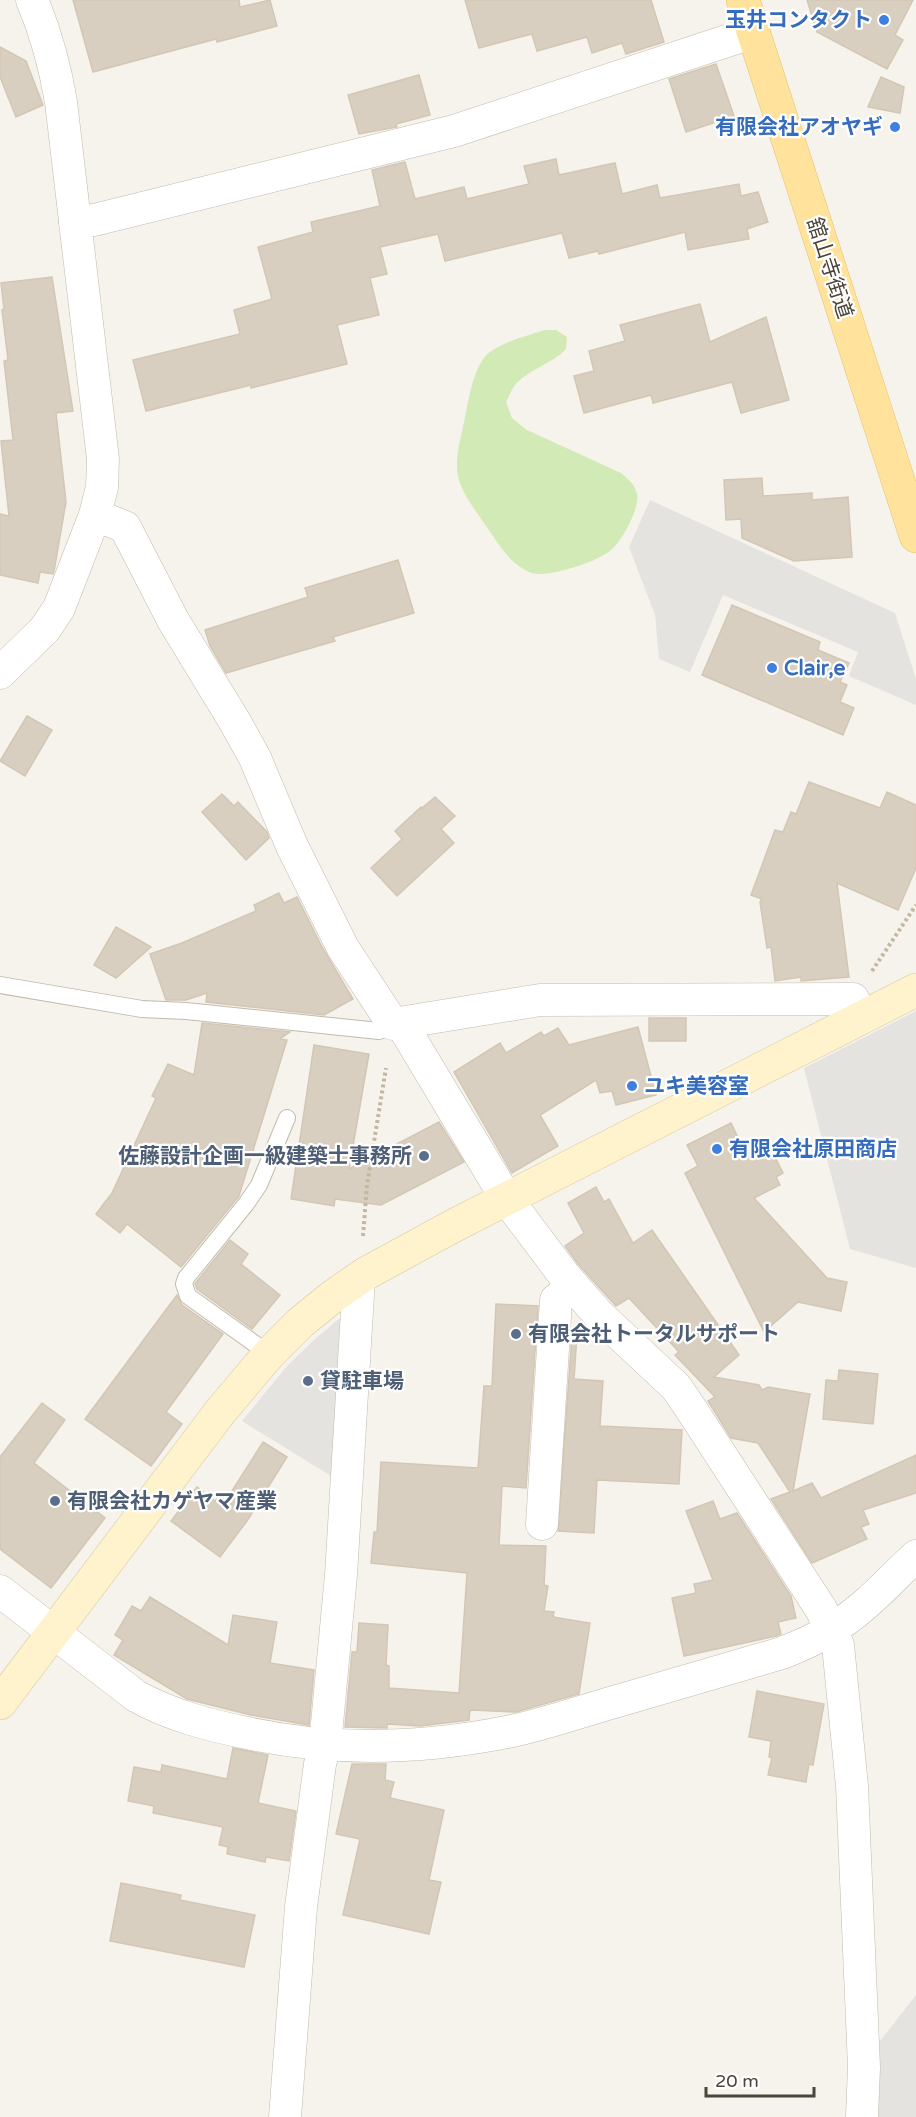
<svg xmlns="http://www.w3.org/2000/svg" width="916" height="2117" font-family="'Varela Round','Noto Sans JP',sans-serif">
  <rect width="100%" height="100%" fill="#f6f3ec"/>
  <path fill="#d2eab5" d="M545 330H556L567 337 566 349C552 364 529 369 515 385 511 390 509 397 506 402L512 418 527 430 621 473C628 479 635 484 637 494 640 508 622 541 611 550 597 562 558 574 539 574 533 574 526 571 522 568 506 559 495 538 484 523 456 483 451 476 463 427 468 406 472 365 490 352 505 341 527 336 545 330Z"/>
  <g fill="#e5e3e0">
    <polygon points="650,500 895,613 916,679 916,705 849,676 858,652 723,595 690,672 659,659 655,615 629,547"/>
    <polygon points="916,1011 916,1268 850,1249 804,1068"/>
    <polygon points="346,1313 336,1479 242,1421 287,1366 315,1339"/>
    <polygon points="916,1995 916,2117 876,2117 877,2045"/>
  </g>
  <g fill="#d8cfc1" stroke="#d3c7b4" stroke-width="1.5">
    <polygon points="73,0 239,0 240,7 270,0 277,26 217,42 216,39 93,72"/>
    <polygon points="465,0 651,0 664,42 626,54 622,43 592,53 587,37 537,51 532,34 479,48"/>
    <polygon points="807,0 913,0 895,35 903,40 887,69 817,32"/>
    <polygon points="0,47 26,61 43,105 16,117 0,77"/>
    <polygon points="716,64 734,116 686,132 669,79"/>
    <polygon points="419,75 430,115 396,124 397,127 359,134 348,95"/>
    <polygon points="881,77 904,87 900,113 868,107"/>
    <polygon points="556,159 559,175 615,163 622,194 657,185 660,198 739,184 741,196 758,192 768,222 747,229 749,239 688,250 685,232 599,254 598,251 569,258 562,233 445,261 438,234 380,247 387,274 370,278 379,315 337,325 347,364 251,388 251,385 146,411 133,360 240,334 234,310 272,299 258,247 313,232 311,222 380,206 372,170 405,162 415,199 464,187 467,199 529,184 524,166"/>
    <polygon points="52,277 73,411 56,413 66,502 54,571 53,574 40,572 38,583 0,575 0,514 9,516 1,441 13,440 4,361 8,360 2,310 4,309 1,283"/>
    <polygon points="700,304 710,342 766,317 789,400 741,413 732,382 653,403 651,395 584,413 574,376 594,371 589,351 625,341 620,325"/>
    <polygon points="762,478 763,496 812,493 812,500 848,497 852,557 794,561 742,538 741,519 726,520 724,480"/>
    <polygon points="398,560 414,613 333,637 335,641 226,673 210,646 205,630 308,597 305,588"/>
    <polygon points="732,605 820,642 818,650 849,663 840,682 847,685 840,702 854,708 843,735 702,675"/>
    <polygon points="27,716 52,730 25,776 0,761"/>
    <polygon points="809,782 880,808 887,792 916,805 916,868 898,910 837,883 849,977 801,981 801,977 775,981 771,947 767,948 760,902 762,899 751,895 775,830 783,832 791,812 796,814"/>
    <polygon points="222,794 234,806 238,802 267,832 269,838 246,860 202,812"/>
    <polygon points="435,797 455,816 441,829 454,843 397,896 371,868 402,839 395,831 421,807 422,808"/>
    <polygon points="279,893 284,903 297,897 322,947 353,999 324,1015 206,1002 207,993 186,1000 166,1000 150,954 182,943 256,911 254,905"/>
    <polygon points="116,927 151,947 116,978 94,965"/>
    <rect x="649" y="1018" width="37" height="23"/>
    <polygon points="202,1023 290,1032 280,1039 287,1040 239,1196 181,1267 127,1224 120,1233 96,1214 112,1193 156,1098 152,1096 168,1064 194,1075"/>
    <polygon points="638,1027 656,1095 616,1105 612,1091 600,1093 596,1080 540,1115 558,1146 512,1173 454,1072 500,1043 506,1053 541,1032 544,1036 558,1028 569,1045"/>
    <polygon points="314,1045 369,1054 349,1169 439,1122 464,1162 381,1205 335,1199 334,1206 291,1199"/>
    <polygon points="731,1123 746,1154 768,1143 783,1173 776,1177 780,1185 754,1198 827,1278 847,1282 841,1311 798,1302 764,1332 685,1173 698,1166 687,1145"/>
    <polygon points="596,1187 604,1202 609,1199 633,1243 652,1230 739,1355 714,1377 759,1385 762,1390 768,1387 810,1394 793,1491 812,1483 821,1498 916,1455 916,1493 863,1510 869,1524 861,1527 867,1539 812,1563 771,1499 790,1492 758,1443 731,1438 708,1401 715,1397 675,1355 679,1352 629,1298 616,1306 578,1264 565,1246 584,1233 568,1203"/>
    <polygon points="230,1240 248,1254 241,1264 280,1295 252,1329 197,1289 195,1284"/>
    <polygon points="177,1295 182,1305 223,1334 166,1412 182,1424 151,1466 85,1419"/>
    <polygon points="496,1304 538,1306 526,1488 502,1486 499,1545 546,1546 544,1585 548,1586 544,1611 554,1612 553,1617 590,1623 579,1694 516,1712 470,1710 469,1720 420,1726 387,1724 387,1728 345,1727 352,1652 357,1652 359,1623 388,1625 386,1665 389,1666 389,1688 459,1693 467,1573 371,1563 374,1532 377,1532 381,1462 478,1468 484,1386 492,1386"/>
    <polygon points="572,1335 577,1335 574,1379 603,1381 600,1426 682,1430 679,1484 597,1480 594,1533 558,1531"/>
    <polygon points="839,1370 878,1374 873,1424 823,1419 826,1380 838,1381"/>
    <polygon points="42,1403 65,1420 34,1463 105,1518 51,1588 0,1549 0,1457"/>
    <polygon points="263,1442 287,1457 247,1521 220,1557 171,1521 197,1487 215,1501 218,1497 225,1502"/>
    <polygon points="713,1501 720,1519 737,1513 791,1596 796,1618 778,1622 781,1634 776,1636 684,1656 672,1598 696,1593 694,1584 713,1580 686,1511"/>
    <polygon points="150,1597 228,1645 233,1615 277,1622 270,1663 314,1670 309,1725 251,1715 187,1699 114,1655 123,1640 115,1635 132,1606 141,1611"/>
    <polygon points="757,1691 824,1704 813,1765 809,1764 806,1782 768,1775 772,1758 769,1757 771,1741 749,1737"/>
    <polygon points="233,1748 268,1755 258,1803 296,1811 289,1861 266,1857 265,1862 227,1854 228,1847 219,1845 223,1827 153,1813 154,1806 128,1801 134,1767 161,1772 162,1765 227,1779"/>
    <polygon points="352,1764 386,1764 385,1780 394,1782 390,1798 444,1810 429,1880 441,1882 429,1934 343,1915 360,1839 336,1834"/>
    <polygon points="121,1883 181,1895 180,1900 255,1915 244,1967 110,1941"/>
  </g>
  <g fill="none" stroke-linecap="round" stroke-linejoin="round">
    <g stroke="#c2bbae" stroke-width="18">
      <g id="lane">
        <polyline points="0,985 142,1009 186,1011 379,1031 393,1024"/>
        <polyline points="269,1354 188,1296 184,1284 186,1278 246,1204 259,1185 287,1118"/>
      </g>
    </g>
    <g stroke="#c2bbae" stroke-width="33">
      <g id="street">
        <polyline points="75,222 94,220 454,131 754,32"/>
        <polyline points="95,515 125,527 173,620 235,722 255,758 292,846 343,948 393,1024 540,1000 853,999 862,1017"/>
        <path d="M0 673 45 629 59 608 95 515 102 487 103 459 61 102C55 66 46 33 32 0"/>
        <polyline points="401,1023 506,1198 564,1275 599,1315 676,1387 691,1409 821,1609 838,1645 852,1786 864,2067 862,2117"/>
        <polyline points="542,1524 556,1300 573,1286"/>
        <path d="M0 1591 136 1696C170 1715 208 1725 247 1733 335 1752 424 1749 512 1731 549 1723 585 1710 621 1700 675 1684 729 1669 782 1653 800 1646 816 1639 832 1629 864 1610 889 1581 916 1556"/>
        <polyline points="285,2117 301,1907 320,1764 325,1745 341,1575 359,1278"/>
      </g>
    </g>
    <g stroke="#d6c79b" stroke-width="34">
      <polyline id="secondary" points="0,1703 220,1412 269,1354 300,1323 332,1297 365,1274 455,1225 916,990"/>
    </g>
    <g stroke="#e6c16a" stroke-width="34">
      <polyline id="primary" points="743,0 916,536"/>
    </g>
    <g stroke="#c4b79f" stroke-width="4" stroke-dasharray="3 3" stroke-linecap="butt">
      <polyline points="872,971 916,905"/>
      <polyline points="363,1236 367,1185 386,1068"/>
    </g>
    <use href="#lane" stroke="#fff" stroke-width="16"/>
    <use href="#street" stroke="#fff" stroke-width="32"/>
    <use href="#secondary" stroke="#fff3cd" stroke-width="33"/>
    <use href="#primary" stroke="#ffe39c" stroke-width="33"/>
  </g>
  <g fill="#3f7fe0" stroke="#fff" stroke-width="2">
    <circle cx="884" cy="20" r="6"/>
    <circle cx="895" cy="127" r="6"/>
    <circle cx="772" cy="668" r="6"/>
    <circle cx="632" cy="1086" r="6"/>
    <circle cx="717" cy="1149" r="6"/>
  </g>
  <g fill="#5c6f8a" stroke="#fff" stroke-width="2">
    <circle cx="424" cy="1156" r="6"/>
    <circle cx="516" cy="1334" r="6"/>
    <circle cx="308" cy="1381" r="6"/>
    <circle cx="55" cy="1501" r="6"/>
  </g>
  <g text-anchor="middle" stroke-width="4.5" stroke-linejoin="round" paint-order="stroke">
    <g font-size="21" font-weight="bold" fill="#366cbe" stroke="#fff" text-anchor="start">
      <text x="872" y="27" text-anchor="end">玉井コンタクト</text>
      <text x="883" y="134" text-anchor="end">有限会社アオヤギ</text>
      <text x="784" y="675">Clair,e</text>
      <text x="644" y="1093">ユキ美容室</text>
      <text x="729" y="1156">有限会社原田商店</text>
    </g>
    <g font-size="21" fill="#4b4439" stroke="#fff">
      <text transform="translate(830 268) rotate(72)" y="7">舘山寺街道</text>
    </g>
    <g font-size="21" font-weight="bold" fill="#4e5e75" stroke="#fff" text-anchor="start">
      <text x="412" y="1163" text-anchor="end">佐藤設計企画一級建築士事務所</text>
      <text x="528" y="1341">有限会社トータルサポート</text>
      <text x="320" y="1388">貸駐車場</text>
      <text x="67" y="1508">有限会社カゲヤマ産業</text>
    </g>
  </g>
  <path d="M706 2087v9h108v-9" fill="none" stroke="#4b4439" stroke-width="3"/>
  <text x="715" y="2087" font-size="18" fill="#4b4439" stroke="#ffffff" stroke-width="4.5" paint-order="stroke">20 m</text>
</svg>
